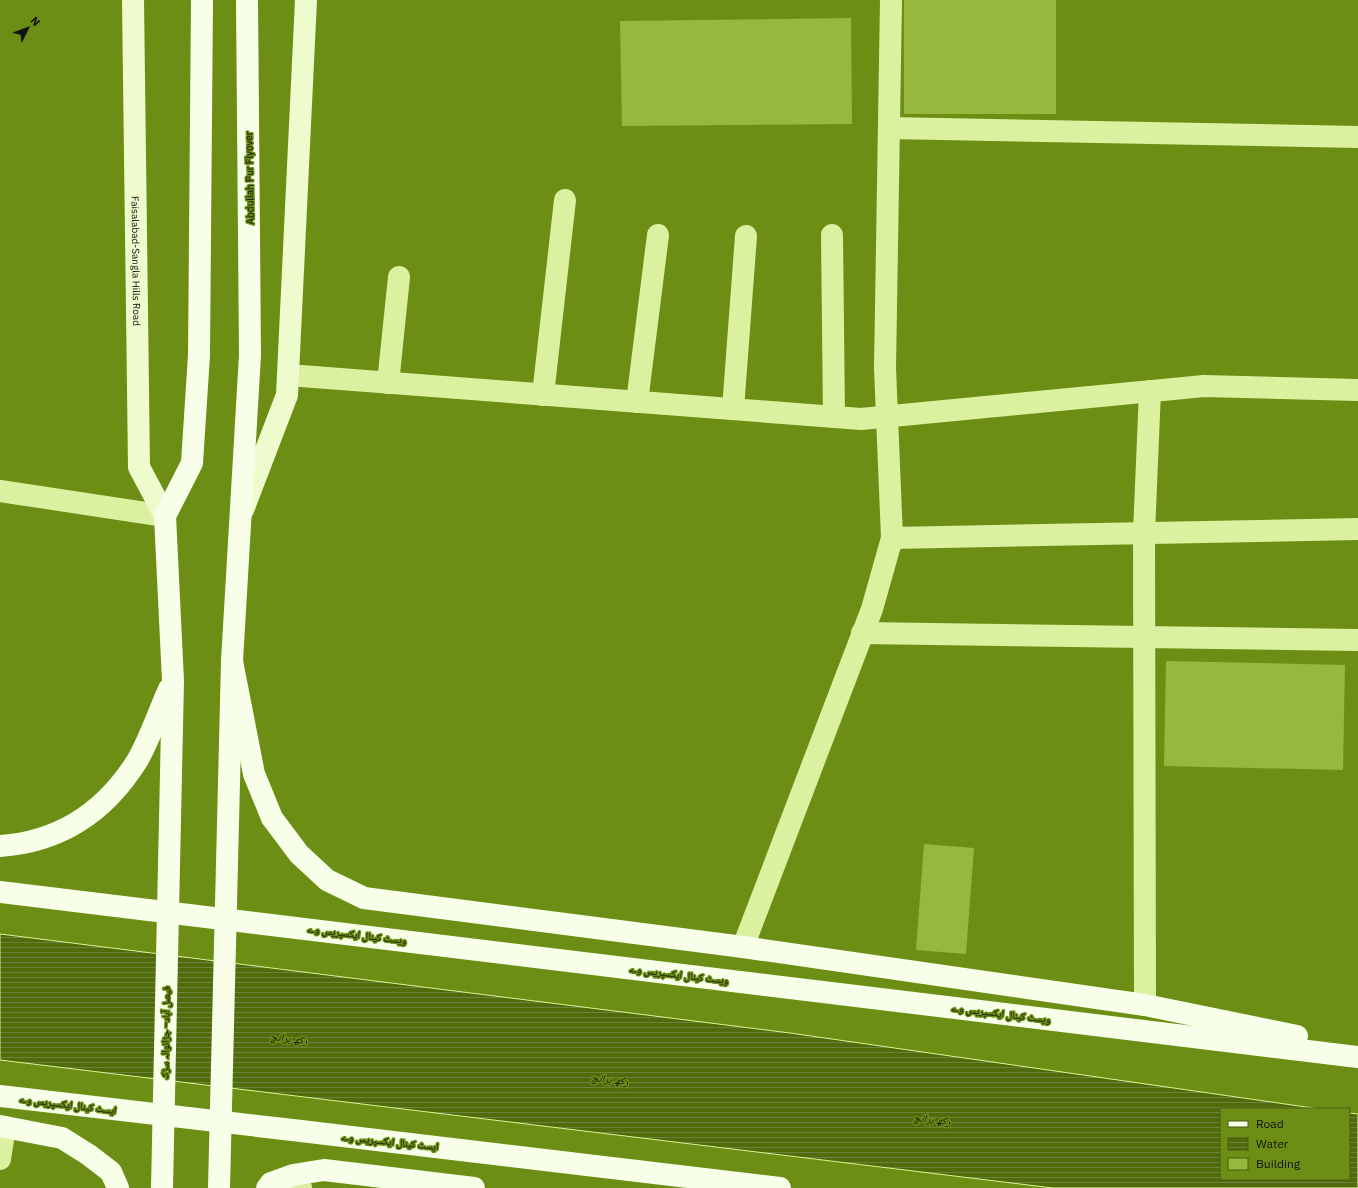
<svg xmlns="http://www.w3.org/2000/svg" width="1358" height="1188" font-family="'IBM Plex Sans','Noto Naskh Arabic',sans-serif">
  <defs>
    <pattern id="water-rules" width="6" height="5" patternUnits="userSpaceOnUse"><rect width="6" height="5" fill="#4f6b0c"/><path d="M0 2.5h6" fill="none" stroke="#6e8240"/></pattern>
  </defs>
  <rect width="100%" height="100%" fill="#6c8e14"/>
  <polygon fill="url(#water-rules)" stroke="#daf491" points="0,934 790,1033 1320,1109 1221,1109 1221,1179 1349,1179 1349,1113 1358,1114 1358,1188 1053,1188 0,1060"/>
  <g fill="#95b83d">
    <rect x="904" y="0" width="152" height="114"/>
    <polygon points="851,18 852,124 622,126 620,21"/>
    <polygon points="1166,661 1345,665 1343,770 1164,766"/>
    <polygon points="924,844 974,848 966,954 916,950"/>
  </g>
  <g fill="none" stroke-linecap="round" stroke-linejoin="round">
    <g stroke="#dbf19f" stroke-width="22">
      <polyline points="891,0 885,368 892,538 1358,529"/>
      <polyline points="889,128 1358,137"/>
      <polyline points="832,235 834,417"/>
      <polyline points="288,375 861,419 1204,386 1358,390"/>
      <polyline points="388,383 399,277"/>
      <polyline points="543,395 565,200"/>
      <polyline points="637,402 658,235"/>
      <polyline points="733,409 746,236"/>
      <polyline points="0,491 165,516"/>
      <polyline points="862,633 1358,640"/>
      <polyline points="743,947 872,609 892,538"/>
      <polyline points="1145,1005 1144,533 1150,391"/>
      <polyline points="0,1159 5,1127"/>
      <polyline points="271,1183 301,1188"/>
    </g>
    <g stroke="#eefbcd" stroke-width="22">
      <path id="s1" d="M133 0 139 467 165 516"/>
      <polyline points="243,510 287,395 306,0"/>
    </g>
    <g stroke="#f7ffe8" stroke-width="22">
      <polyline points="232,661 254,774 272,818 299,854 327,880 364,898 743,947 1145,1005 1297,1036"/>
      <path d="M0 846C60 842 105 812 137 761 149 741 159 711 169 689"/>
      <polyline points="0,892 1358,1057"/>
      <path d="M0 1096C260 1127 520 1155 780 1188"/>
      <polyline points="0,1126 62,1138 89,1155 111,1172 118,1188"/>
      <polyline points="162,1188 173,681 165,516 192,463 199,355 202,0"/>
      <polyline points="219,1188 232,661 250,355 247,0"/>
      <polyline points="267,1188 271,1183 293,1175 324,1170 474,1188"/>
    </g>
  </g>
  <g text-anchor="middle" stroke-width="3" stroke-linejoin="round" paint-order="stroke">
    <g font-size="10" fill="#111" stroke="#6c8e14">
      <text transform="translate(249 178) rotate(-91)" y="4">Abdullah Pur Flyover</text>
      <text dy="4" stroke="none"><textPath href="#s1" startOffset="261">Faisalabad-Sangla Hills Road</textPath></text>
      <text transform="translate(357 934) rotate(7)" y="4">ویسٹ کینال ایکسپریس وے</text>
      <text transform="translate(679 974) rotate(7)" y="4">ویسٹ کینال ایکسپریس وے</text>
      <text transform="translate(1001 1013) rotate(7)" y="4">ویسٹ کینال ایکسپریس وے</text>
      <text transform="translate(165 1033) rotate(-89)" y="4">فیصل آباد– جڑانوالہ سڑک</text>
      <text transform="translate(68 1104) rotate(7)" y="4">ایسٹ کینال ایکسپریس وے</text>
      <text transform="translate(390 1141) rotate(6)" y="4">ایسٹ کینال ایکسپریس وے</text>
    </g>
    <g font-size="11" font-style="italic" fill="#111" stroke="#6c8e14">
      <text transform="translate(289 1038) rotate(7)" y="4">رکھ برانچ</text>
      <text transform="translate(610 1079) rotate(7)" y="4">رکھ برانچ</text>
      <text transform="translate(932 1119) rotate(7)" y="4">رکھ برانچ</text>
    </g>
  </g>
  <rect x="1220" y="1108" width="130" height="72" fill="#6c8e14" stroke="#485c13"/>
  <rect x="1228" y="1121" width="20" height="6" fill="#f7ffe8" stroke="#485c13"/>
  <text x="1256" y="1128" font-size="12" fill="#111111">Road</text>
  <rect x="1228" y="1138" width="20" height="12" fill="url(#water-rules)" stroke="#485c13"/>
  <text x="1256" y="1148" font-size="12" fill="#111111">Water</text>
  <rect x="1228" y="1158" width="20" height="12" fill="#95b83d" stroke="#485c13"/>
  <text x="1256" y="1168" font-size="12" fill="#111111">Building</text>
  <g transform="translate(28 28) rotate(48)" stroke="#6c8e14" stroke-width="3" paint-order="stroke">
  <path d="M0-3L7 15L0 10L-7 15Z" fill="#111111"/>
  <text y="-6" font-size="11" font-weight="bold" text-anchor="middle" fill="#111111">N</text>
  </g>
</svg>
